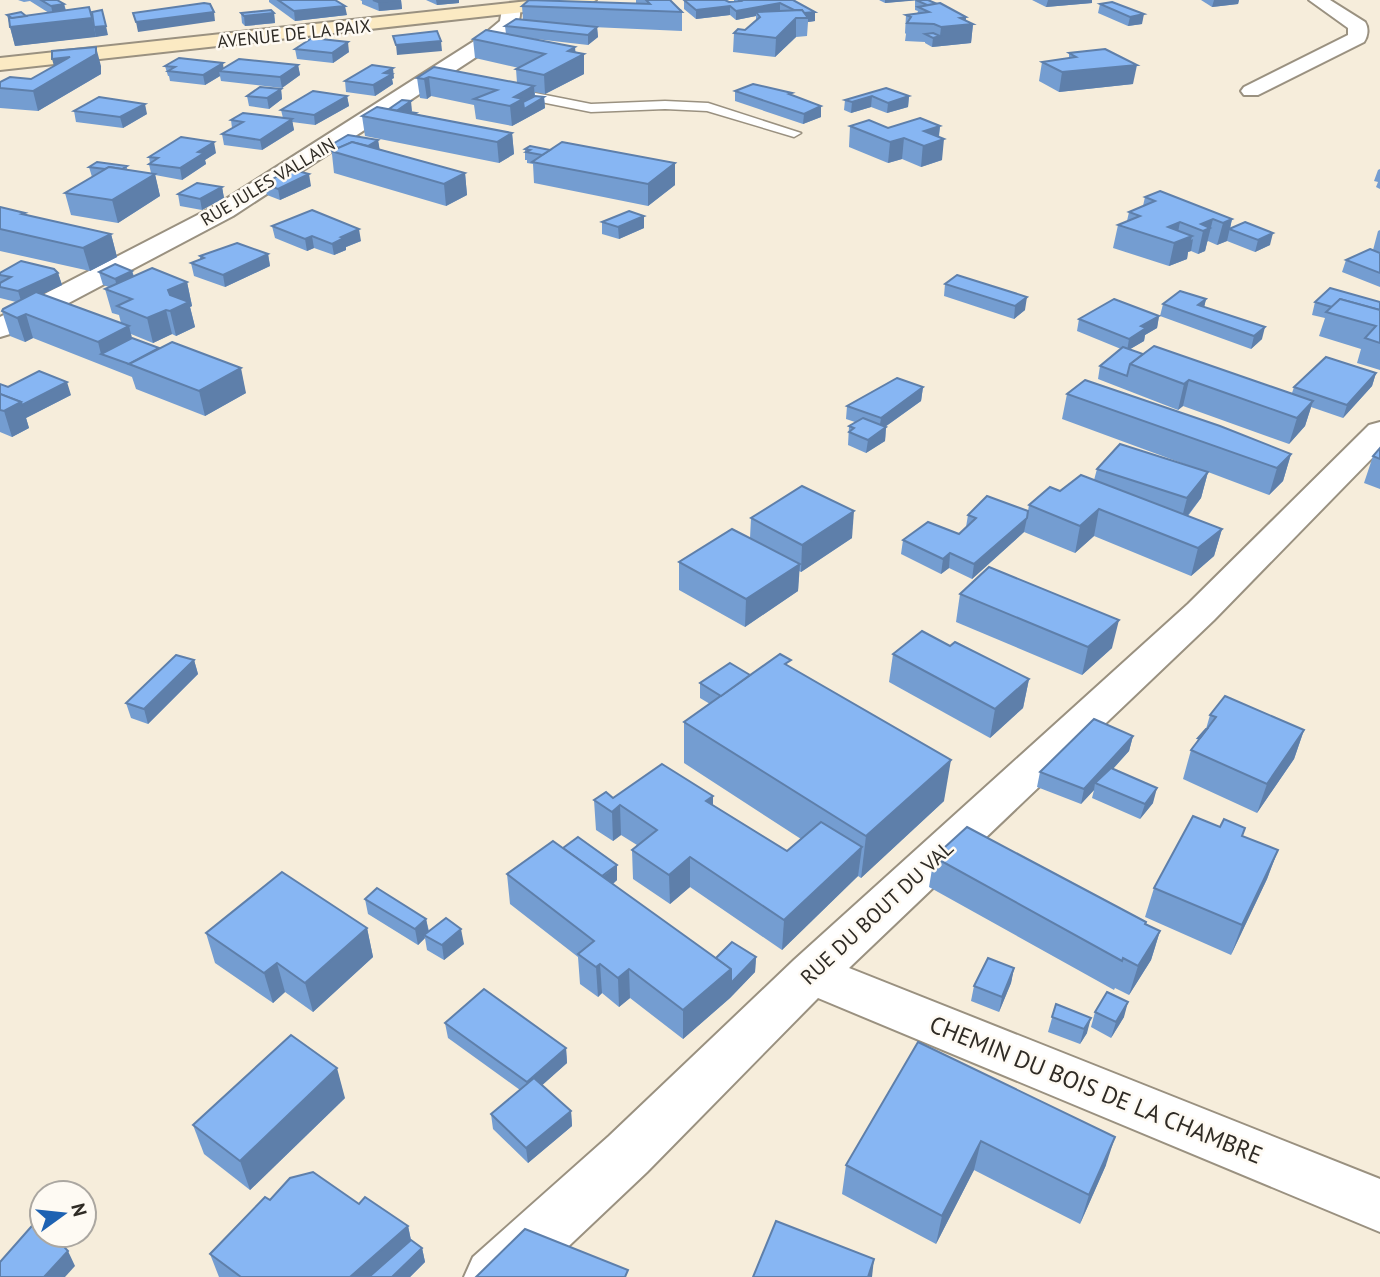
<svg xmlns="http://www.w3.org/2000/svg" width="1380" height="1277" font-family="'PT Sans',sans-serif">
  <rect width="100%" height="100%" fill="#f6eddb"/>
  <g fill="none" stroke-linecap="round" stroke-linejoin="round">
    <g stroke="#9a9180" stroke-width="3">
      <polygon id="service" points="515,89 591,104 665,101 708,103 801,133 794,137 707,111 665,109 591,112 511,96 511,90"/>
    </g>
    <g stroke="#9a9180" stroke-width="4">
      <g id="minor">
        <path d="M1309 0H1330L1365 22C1369 28 1368 36 1364 42L1258 95H1244L1241 91 1244 87 1348 35V28Z"/>
        <path d="M511 4 520 9C522 26 508 35 496 44L233 216 10 334 0 337V317L215 206 482 36 500 21 502 9Z"/>
        <polygon points="1380,422 1380,450 1214,620 849,968 1380,1179 1380,1232 818,998 647,1172 536,1277 464,1277 473,1257 609,1136 794,960 1188,604 1369,425"/>
      </g>
    </g>
    <g stroke="#9a9180" stroke-width="4">
      <polygon id="secondary" points="537,0 596,0 587,5 0,70 0,58"/>
    </g>
    <use href="#service" fill="#fff" fill-rule="evenodd"/>
    <use href="#minor" fill="#fff" fill-rule="evenodd"/>
    <use href="#secondary" fill="#fbeac3" fill-rule="evenodd"/>
  </g>
  <g fill="#749dd1">
    <polygon points="18,0 57,0 64,4 66,10 89,7 94,26 108,35 15,46 7,15 26,16 49,13 30,1 24,2"/>
    <polygon points="269,0 307,0 347,15 295,21 269,2"/>
    <polygon points="360,0 401,0 402,9 379,11 362,4 362,1"/>
    <polygon points="426,0 459,0 459,3 437,5"/>
    <polygon points="636,0 670,0 676,7 682,10 682,31 592,27 597,27 598,37 588,45 527,38 584,54 584,74 545,94 535,92 535,96 544,97 545,108 512,126 476,119 474,105 431,96 427,99 420,98 417,78 434,67 517,83 516,69 519,68 475,58 473,39 506,34 505,26 523,20 522,6 636,4"/>
    <polygon points="684,0 729,2 734,2 734,0 793,0 815,12 815,21 808,22 807,36 796,37 775,57 733,52 734,33 745,30 756,20 756,16 736,20 730,15 696,19 684,9"/>
    <polygon points="879,0 928,0 966,17 966,21 973,24 971,43 932,47 925,43 925,42 905,41 906,34 905,33 906,15 917,14 918,11 915,10 915,0 885,3"/>
    <polygon points="1032,0 1092,0 1092,3 1046,7"/>
    <polygon points="1201,0 1239,0 1238,4 1212,7"/>
    <polygon points="1112,2 1142,24 1128,26 1098,13 1100,4"/>
    <polygon points="241,13 274,13 275,23 245,26 242,23"/>
    <polygon points="295,49 349,52 333,63 297,59"/>
    <polygon points="1069,53 1133,84 1059,92 1039,81 1042,62 1069,58"/>
    <polygon points="298,65 300,75 282,88 221,81 220,76 205,85 170,81 169,76 168,76 165,66 224,68"/>
    <polygon points="101,66 101,74 38,111 0,108 0,82 31,79"/>
    <polygon points="394,78 392,79 393,84 375,96 346,92 345,81"/>
    <polygon points="886,88 909,96 908,107 887,113 871,107 851,113 844,110 845,100"/>
    <polygon points="281,89 282,99 269,109 249,106 247,96"/>
    <polygon points="735,91 792,95 821,106 821,117 803,124 735,101"/>
    <polygon points="347,96 349,106 315,125 292,122 294,130 262,150 224,145 222,134 232,128 231,120 283,118 281,110"/>
    <polygon points="389,109 412,111 411,112 416,113 416,114 512,133 514,154 499,163 365,136 362,116"/>
    <polygon points="74,111 147,114 123,128 76,122"/>
    <polygon points="850,126 888,128 940,126 939,137 942,160 921,167 902,159 888,163 849,147"/>
    <polygon points="378,140 379,149 465,173 467,195 446,206 334,173 331,145"/>
    <polygon points="525,149 675,185 648,206 534,183 533,164 527,163 527,160 525,160"/>
    <polygon points="216,153 205,160 206,164 182,180 155,175 160,196 118,223 71,215 65,193 92,177 89,167 127,166 127,170 151,173 149,164 150,163 149,157"/>
    <polygon points="1380,169 1380,189 1376,187 1378,182 1374,181 1378,170"/>
    <polygon points="264,184 311,186 280,200 267,195"/>
    <polygon points="222,187 224,198 202,210 180,206 178,194"/>
    <polygon points="1145,197 1232,219 1230,229 1270,245 1255,252 1227,241 1217,245 1208,241 1207,242 1205,251 1198,254 1191,251 1188,252 1187,259 1169,266 1113,248 1118,225 1127,221 1129,212 1143,206"/>
    <polygon points="0,207 26,215 111,234 117,257 90,271 0,251"/>
    <polygon points="602,222 644,228 619,239 602,234"/>
    <polygon points="272,226 361,241 346,247 346,250 334,255 314,248 307,251 275,238"/>
    <polygon points="1380,230 1380,287 1342,272 1346,260 1373,250 1378,231"/>
    <polygon points="268,254 270,266 225,287 194,276 191,263 200,259 200,256"/>
    <polygon points="132,271 134,276 187,282 192,306 190,307 195,327 176,336 172,334 153,343 131,334 132,338 246,393 205,416 136,389 132,377 33,338 25,342 10,336 2,311 16,302 0,298 0,273 58,273 62,285 42,294 121,323 119,315 112,313 105,289 109,287 103,285 99,272"/>
    <polygon points="957,275 1025,310 1014,319 944,296 945,284"/>
    <polygon points="1206,299 1204,307 1262,339 1251,349 1160,316 1163,304"/>
    <polygon points="1315,302 1380,302 1380,370 1357,363 1361,349 1319,336 1325,318 1312,315"/>
    <polygon points="1159,316 1157,328 1145,335 1144,341 1130,349 1143,354 1292,393 1294,387 1376,373 1372,386 1343,418 1311,407 1305,426 1289,444 1183,406 1178,410 1098,379 1100,366 1121,349 1077,331 1079,319"/>
    <polygon points="0,384 8,387 71,395 26,418 29,428 12,437 0,432"/>
    <polygon points="923,387 921,401 885,427 886,427 885,441 866,453 848,445 849,426 855,422 846,419 847,406"/>
    <polygon points="1067,394 1291,454 1283,481 1269,495 1208,472 1201,498 1188,516 1222,529 1214,556 1191,576 1094,536 1075,553 1024,532 972,579 949,568 941,574 901,554 903,540 959,534 966,527 968,515 1028,511 1029,505 1060,491 1094,480 1097,469 1195,468 1062,419"/>
    <polygon points="1380,448 1380,489 1364,483 1373,456"/>
    <polygon points="751,518 852,538 801,572 799,571 798,591 745,627 679,590 679,562 750,538"/>
    <polygon points="960,594 1112,648 1082,675 956,622"/>
    <polygon points="950,646 1029,679 1023,708 990,738 889,682 893,654"/>
    <polygon points="194,660 198,674 148,724 131,718 126,703"/>
    <polygon points="791,667 944,801 861,878 858,876 782,950 690,887 670,904 633,879 632,850 637,845 621,835 613,841 596,830 594,800 713,796 713,805 787,851 801,839 684,763 684,722 710,704 700,698 700,683"/>
    <polygon points="1210,715 1304,730 1294,759 1257,813 1183,779 1191,750 1197,743 1198,738 1206,729"/>
    <polygon points="1133,736 1129,751 1113,769 1153,803 1140,819 1092,798 1094,790 1081,804 1037,787 1040,772"/>
    <polygon points="1220,827 1245,828 1242,836 1278,850 1267,879 1231,955 1145,917 1154,888"/>
    <polygon points="563,848 617,880 613,884 716,958 756,957 755,972 730,998 683,1039 630,998 619,1007 602,993 598,997 580,984 578,957 510,904 507,874"/>
    <polygon points="934,857 1146,924 1160,931 1151,960 1129,995 1115,988 1114,990 929,887"/>
    <polygon points="365,899 426,919 429,931 464,944 444,960 427,950 425,938 418,945 368,914"/>
    <polygon points="367,928 373,957 313,1012 285,992 273,1003 215,963 206,933"/>
    <polygon points="1014,968 1011,983 999,1012 971,1001 974,986"/>
    <polygon points="1056,1004 1087,1033 1080,1044 1048,1032"/>
    <polygon points="1095,1012 1124,1017 1111,1038 1091,1027"/>
    <polygon points="445,1023 566,1048 567,1063 542,1085 571,1111 572,1126 528,1163 493,1129 491,1114 520,1090 448,1038"/>
    <polygon points="918,1042 1106,1165 1080,1224 974,1170 936,1244 842,1194 846,1165"/>
    <polygon points="345,1098 250,1190 204,1154 193,1125"/>
    <polygon points="270,1200 359,1204 408,1226 411,1240 422,1248 425,1262 410,1277 219,1277 210,1254"/>
  </g>
  <g fill="#5e7faa">
    <polygon points="401,0 402,9 379,11 378,2"/>
    <polygon points="436,0 459,0 459,3 437,5"/>
    <polygon points="885,0 921,0 885,3"/>
    <polygon points="1048,0 1092,0 1092,3 1046,7"/>
    <polygon points="1214,0 1239,0 1238,4 1212,7"/>
    <polygon points="780,3 780,12 756,12 756,16 736,20 736,11"/>
    <polygon points="64,4 66,13 53,15 51,6"/>
    <polygon points="345,6 347,15 295,21 294,11"/>
    <polygon points="730,6 730,15 696,19 696,10"/>
    <polygon points="214,12 215,21 138,32 136,22"/>
    <polygon points="815,12 815,21 808,22 808,18 801,13"/>
    <polygon points="274,13 275,23 245,26 244,16"/>
    <polygon points="1144,14 1142,24 1128,26 1130,17"/>
    <polygon points="966,17 965,25 973,24 971,43 932,47 933,38 940,36 941,27 960,18"/>
    <polygon points="92,18 96,37 15,46 10,27"/>
    <polygon points="796,18 796,37 775,57 776,38"/>
    <polygon points="106,26 108,35 96,37 94,27"/>
    <polygon points="597,27 598,37 588,45 588,35"/>
    <polygon points="441,41 442,51 397,55 396,45"/>
    <polygon points="348,42 349,52 333,63 332,53"/>
    <polygon points="96,47 101,66 101,74 38,111 33,91 57,77 52,59"/>
    <polygon points="575,47 576,58 584,54 584,74 545,94 544,75 568,51"/>
    <polygon points="223,63 224,72 219,71 220,76 205,85 203,75"/>
    <polygon points="298,65 300,75 282,88 280,77"/>
    <polygon points="1137,65 1133,84 1059,92 1062,72"/>
    <polygon points="393,68 394,78 392,79 393,84 375,96 373,85 384,73"/>
    <polygon points="429,77 431,96 427,99 424,79"/>
    <polygon points="534,86 535,102 544,97 545,108 525,119 524,109 525,119 512,126 510,106 514,97"/>
    <polygon points="281,89 282,99 269,109 267,98"/>
    <polygon points="347,96 349,106 315,125 314,115"/>
    <polygon points="872,96 871,107 851,113 852,102"/>
    <polygon points="909,96 908,107 887,113 888,103"/>
    <polygon points="411,101 412,111 401,120 398,110"/>
    <polygon points="145,104 147,114 123,128 120,117"/>
    <polygon points="821,106 821,117 803,124 804,114"/>
    <polygon points="292,119 294,130 262,150 260,140"/>
    <polygon points="940,126 938,141 944,139 942,160 921,167 924,131"/>
    <polygon points="512,133 514,154 499,163 497,142"/>
    <polygon points="904,138 902,159 888,163 890,142"/>
    <polygon points="378,140 380,151 362,150"/>
    <polygon points="214,142 216,153 205,160 206,164 182,180 180,168 198,152"/>
    <polygon points="675,163 675,185 648,206 648,184"/>
    <polygon points="465,173 467,195 446,206 444,184"/>
    <polygon points="155,174 160,196 118,223 112,200"/>
    <polygon points="309,174 311,186 280,200 278,189"/>
    <polygon points="222,187 224,198 202,210 200,199"/>
    <polygon points="644,216 644,228 619,239 618,227"/>
    <polygon points="1213,219 1205,251 1198,254 1203,231 1201,224"/>
    <polygon points="1232,219 1227,241 1217,245 1223,223"/>
    <polygon points="1180,222 1176,242 1168,227"/>
    <polygon points="359,229 361,241 346,247 346,250 334,255 332,244 341,237"/>
    <polygon points="1273,233 1270,245 1255,252 1258,240"/>
    <polygon points="111,234 117,257 90,271 83,248"/>
    <polygon points="312,236 314,248 307,251 305,239"/>
    <polygon points="1192,236 1191,240 1193,239 1191,251 1188,252 1187,259 1169,266 1174,243"/>
    <polygon points="268,254 270,266 225,287 223,275"/>
    <polygon points="132,271 135,283 118,291 115,279"/>
    <polygon points="58,273 62,285 22,304 18,291"/>
    <polygon points="187,282 192,306 190,307 195,327 176,336 170,311 168,290"/>
    <polygon points="1027,297 1025,310 1014,319 1015,306"/>
    <polygon points="1206,299 1203,312 1198,305"/>
    <polygon points="166,310 172,334 153,343 147,318"/>
    <polygon points="26,314 33,338 25,342 17,318"/>
    <polygon points="1159,316 1157,328 1145,335 1144,341 1127,351 1129,339 1141,326"/>
    <polygon points="129,326 135,351 101,354 98,342"/>
    <polygon points="1265,327 1262,339 1251,349 1254,336"/>
    <polygon points="241,368 246,393 205,416 199,391"/>
    <polygon points="1376,373 1372,386 1343,418 1347,405"/>
    <polygon points="1189,380 1183,406 1178,410 1184,384"/>
    <polygon points="67,382 71,395 26,418 29,428 12,437 4,411 21,402"/>
    <polygon points="923,387 921,401 879,431 881,418"/>
    <polygon points="1313,401 1305,426 1289,444 1297,418"/>
    <polygon points="886,427 885,441 866,453 868,440"/>
    <polygon points="1291,454 1283,481 1269,495 1277,468"/>
    <polygon points="1208,472 1201,498 1180,525 1187,498"/>
    <polygon points="1099,509 1094,536 1075,553 1080,526"/>
    <polygon points="854,511 852,538 801,572 802,545"/>
    <polygon points="1027,518 1024,532 972,579 974,564"/>
    <polygon points="1222,529 1214,556 1191,576 1198,548"/>
    <polygon points="950,553 949,568 941,574 943,559"/>
    <polygon points="800,564 798,591 745,627 746,599"/>
    <polygon points="1119,620 1112,648 1082,675 1088,647"/>
    <polygon points="194,660 198,674 148,724 144,709"/>
    <polygon points="1029,679 1023,708 990,738 995,709"/>
    <polygon points="1304,730 1294,759 1257,813 1267,784"/>
    <polygon points="1133,736 1129,751 1099,784 1095,783 1094,790 1081,804 1084,789"/>
    <polygon points="951,760 944,801 861,878 866,836"/>
    <polygon points="1157,788 1153,803 1140,819 1145,804"/>
    <polygon points="713,796 713,825 706,801"/>
    <polygon points="620,805 621,835 613,841 612,812"/>
    <polygon points="862,847 858,876 782,950 784,920"/>
    <polygon points="1278,850 1267,879 1231,955 1242,925"/>
    <polygon points="690,857 690,887 670,904 669,875"/>
    <polygon points="617,865 617,880 595,899 594,884"/>
    <polygon points="426,919 429,934 424,935 425,938 418,945 415,929"/>
    <polygon points="367,928 373,957 313,1012 305,983"/>
    <polygon points="461,929 464,944 444,960 442,945"/>
    <polygon points="1160,931 1151,960 1129,995 1138,966"/>
    <polygon points="756,957 755,972 730,998 683,1039 683,1010 731,969"/>
    <polygon points="277,963 285,992 273,1003 264,973"/>
    <polygon points="600,964 602,993 598,997 596,967"/>
    <polygon points="1014,968 1011,983 999,1012 1002,997"/>
    <polygon points="629,969 630,998 619,1007 618,978"/>
    <polygon points="1128,1002 1124,1017 1111,1038 1116,1022"/>
    <polygon points="1091,1018 1087,1033 1080,1044 1084,1029"/>
    <polygon points="566,1048 567,1063 529,1097 527,1082"/>
    <polygon points="337,1068 345,1098 250,1190 240,1161"/>
    <polygon points="571,1111 572,1126 528,1163 526,1148"/>
    <polygon points="1115,1137 1106,1165 1080,1224 1089,1195"/>
    <polygon points="981,1141 974,1170 936,1244 942,1216"/>
    <polygon points="408,1226 414,1255 389,1277 350,1277"/>
    <polygon points="422,1248 425,1262 410,1277 392,1277"/>
    <polygon points="68,1251 75,1266 65,1277 44,1277"/>
    <polygon points="874,1259 872,1277 868,1277"/>
  </g>
  <g fill="#87b6f3" stroke="#5e7faa" stroke-width="2">
    <polygon points="41,0 57,0 64,4 51,6"/>
    <polygon points="278,0 335,0 345,6 294,11"/>
    <polygon points="373,0 399,0 378,2"/>
    <polygon points="529,0 650,4 646,0 670,0 682,12 522,6"/>
    <polygon points="684,0 725,0 729,2 740,1 738,0 793,0 815,12 804,13 802,10 794,10 780,3 736,11 730,6 696,10"/>
    <polygon points="916,0 928,0 937,4 927,5"/>
    <polygon points="1112,2 1144,14 1130,17 1100,4"/>
    <polygon points="204,3 210,4 214,12 136,22 133,13"/>
    <polygon points="940,3 966,17 960,18 973,24 941,27 934,24 907,23 911,17 906,15 929,12 918,7"/>
    <polygon points="89,7 92,18 10,27 9,18"/>
    <polygon points="102,10 106,26 94,27 92,12"/>
    <polygon points="271,10 274,13 244,16 241,13"/>
    <polygon points="802,10 808,18 796,18 776,38 734,33 738,29 745,30 760,17 756,12"/>
    <polygon points="21,12 26,16 12,18 7,15"/>
    <polygon points="516,19 597,27 588,35 505,26"/>
    <polygon points="486,30 575,47 568,51 584,54 544,75 516,69 545,54 473,39"/>
    <polygon points="437,31 441,41 396,45 393,36"/>
    <polygon points="933,33 940,36 933,38 925,34"/>
    <polygon points="312,38 348,42 332,53 295,49"/>
    <polygon points="96,47 96,54 33,91 0,88 0,82 10,77 31,79 70,57 52,59 52,51"/>
    <polygon points="1105,49 1137,65 1062,72 1042,62 1076,57 1069,53"/>
    <polygon points="179,58 223,63 203,75 168,71 175,67 165,66"/>
    <polygon points="239,59 298,65 280,77 219,71"/>
    <polygon points="372,65 393,68 384,73 392,74 373,85 345,81"/>
    <polygon points="434,67 534,86 514,97 523,99 510,106 474,99 497,90 429,77 424,79 417,78"/>
    <polygon points="753,84 792,93 789,94 821,106 804,114 735,91"/>
    <polygon points="260,87 281,89 267,98 247,96"/>
    <polygon points="886,88 909,96 888,103 872,96 852,102 845,100"/>
    <polygon points="313,91 347,96 314,115 281,110"/>
    <polygon points="535,96 544,97 524,109 523,102"/>
    <polygon points="99,97 145,104 120,117 74,111"/>
    <polygon points="402,100 411,101 398,110 416,113 414,114 389,109"/>
    <polygon points="377,107 512,133 497,142 362,116"/>
    <polygon points="243,113 292,119 260,140 222,134 243,122 231,120"/>
    <polygon points="920,118 940,126 924,131 944,139 924,146 904,138 890,142 850,126 869,120 888,128"/>
    <polygon points="348,135 378,140 368,146 352,142 339,148 331,145"/>
    <polygon points="181,137 214,142 198,152 204,153 180,168 149,164 158,158 149,157"/>
    <polygon points="352,142 465,173 444,184 331,151"/>
    <polygon points="562,142 675,163 648,184 532,162"/>
    <polygon points="530,146 550,150 542,155 526,152 530,150 525,149"/>
    <polygon points="97,162 127,166 122,169 109,167 105,169 89,167"/>
    <polygon points="109,167 155,174 112,200 65,193"/>
    <polygon points="290,169 309,174 278,189 264,184"/>
    <polygon points="197,183 222,187 200,199 178,194"/>
    <polygon points="1160,191 1232,219 1223,223 1213,219 1201,224 1210,228 1203,231 1180,222 1168,227 1192,236 1174,243 1118,225 1140,216 1129,212 1155,201 1145,197"/>
    <polygon points="0,207 25,213 22,214 111,234 83,248 0,229"/>
    <polygon points="312,210 359,229 341,237 344,238 332,244 312,236 305,239 272,226"/>
    <polygon points="629,211 644,216 618,227 602,222"/>
    <polygon points="1245,222 1273,233 1258,240 1229,229"/>
    <polygon points="237,243 268,254 223,275 191,263 204,258 200,256"/>
    <polygon points="1370,249 1380,253 1380,273 1346,260"/>
    <polygon points="21,261 54,269 58,273 18,291 0,287 0,283 11,277 0,275 0,273"/>
    <polygon points="115,264 132,271 115,279 99,272"/>
    <polygon points="152,268 187,282 168,290 170,295 189,302 170,311 166,310 147,318 117,306 132,299 105,289"/>
    <polygon points="957,275 1027,297 1015,306 945,284"/>
    <polygon points="1330,288 1380,302 1380,310 1340,299 1332,307 1315,302"/>
    <polygon points="1180,291 1206,299 1198,305 1265,327 1254,336 1163,304"/>
    <polygon points="36,292 129,326 98,342 26,314 17,318 2,311 3,309"/>
    <polygon points="1114,299 1159,316 1141,326 1146,328 1129,339 1079,319"/>
    <polygon points="1340,299 1380,310 1380,343 1365,338 1376,326 1326,312"/>
    <polygon points="132,338 159,348 129,364 101,354"/>
    <polygon points="172,342 241,368 199,391 129,364"/>
    <polygon points="1154,346 1313,401 1297,418 1189,380 1184,384 1130,364"/>
    <polygon points="1123,347 1143,354 1130,364 1127,376 1100,366"/>
    <polygon points="1326,357 1376,373 1347,405 1294,387"/>
    <polygon points="39,371 67,382 22,405 21,402 0,394 0,384 8,387"/>
    <polygon points="897,378 923,387 881,418 847,406"/>
    <polygon points="1085,380 1220,426 1291,454 1277,468 1067,394"/>
    <polygon points="0,394 21,402 4,411 0,410"/>
    <polygon points="863,418 886,427 868,440 849,432 854,428 849,426"/>
    <polygon points="1120,444 1208,472 1187,498 1097,469"/>
    <polygon points="1380,448 1380,459 1373,456"/>
    <polygon points="1081,475 1222,529 1198,548 1099,509 1080,526 1029,505 1050,487 1060,491"/>
    <polygon points="802,486 854,511 802,545 751,518"/>
    <polygon points="987,496 1028,511 1027,518 974,564 950,553 943,559 903,540 928,522 959,534 976,518 968,515"/>
    <polygon points="732,529 800,564 746,599 679,562"/>
    <polygon points="989,567 1119,620 1088,647 960,594"/>
    <polygon points="922,631 950,646 955,642 1029,679 995,709 893,654"/>
    <polygon points="780,654 791,660 785,664 951,760 866,836 684,722"/>
    <polygon points="176,655 194,660 144,709 126,703"/>
    <polygon points="730,663 750,675 721,696 700,683"/>
    <polygon points="1225,696 1304,730 1267,784 1191,750 1216,717 1210,715"/>
    <polygon points="1094,719 1133,736 1084,789 1040,772"/>
    <polygon points="1206,729 1207,729 1200,738 1198,738"/>
    <polygon points="662,764 713,796 706,801 787,851 821,822 862,847 784,920 690,857 669,875 632,850 657,830 620,805 612,812 594,800 606,792 613,798"/>
    <polygon points="1111,768 1157,788 1145,804 1095,783"/>
    <polygon points="1193,816 1220,827 1224,819 1245,828 1242,836 1278,850 1242,925 1154,888"/>
    <polygon points="967,827 1146,922 1145,924 1160,931 1138,966 1123,958 1122,961 934,857"/>
    <polygon points="578,837 617,865 602,876 563,848"/>
    <polygon points="553,841 731,969 683,1010 629,969 618,978 600,964 596,967 578,954 594,941 507,874"/>
    <polygon points="282,872 367,928 305,983 277,963 264,973 206,933"/>
    <polygon points="377,888 426,919 415,929 365,899"/>
    <polygon points="446,918 461,929 442,945 424,935"/>
    <polygon points="732,942 756,957 731,983 731,969 716,958"/>
    <polygon points="988,958 1014,968 1002,997 974,986"/>
    <polygon points="484,989 566,1048 527,1082 445,1023"/>
    <polygon points="1107,992 1128,1002 1116,1022 1095,1012"/>
    <polygon points="1056,1004 1091,1018 1084,1029 1052,1017"/>
    <polygon points="291,1035 337,1068 240,1161 193,1125"/>
    <polygon points="918,1042 1115,1137 1089,1195 981,1141 942,1216 846,1165"/>
    <polygon points="534,1078 571,1111 526,1148 491,1114"/>
    <polygon points="313,1172 359,1204 365,1197 408,1226 350,1277 241,1277 210,1254 265,1197 270,1200 290,1178"/>
    <polygon points="38,1219 42,1223 42,1235 53,1235 68,1251 44,1277 0,1277 0,1262"/>
    <polygon points="776,1221 874,1259 868,1277 753,1277"/>
    <polygon points="525,1229 628,1270 625,1277 476,1277"/>
    <polygon points="411,1240 422,1248 392,1277 369,1277"/>
  </g>
  <g text-anchor="middle" stroke-width="5" stroke-linejoin="round" paint-order="stroke">
    <g font-size="18" fill="#2f2b25" stroke="#fefaf3">
      <text transform="translate(294 34) rotate(-6)" y="6">AVENUE DE LA PAIX</text>
      <text transform="translate(268 182) rotate(-31)" y="6">RUE JULES VALLAIN</text>
    </g>
    <g font-size="21" fill="#2f2b25" stroke="#fefaf3">
      <text transform="translate(877 913) rotate(-43)" y="7">RUE DU BOUT DU VAL</text>
    </g>
    <g font-size="24" fill="#2f2b25" stroke="#fefaf3">
      <text transform="translate(1096 1090) rotate(22)" y="8">CHEMIN DU BOIS DE LA CHAMBRE</text>
    </g>
  </g>
  <g transform="translate(63 1214) rotate(75)"><circle r="33" fill="#fefaf3" stroke="#aba7a1" stroke-width="2"/>
  <path d="M0-5L12 26L0 18L-12 26Z" fill="#1e62b2"/>
  <text y="-10" font-size="19" font-weight="bold" text-anchor="middle" fill="#2f2b25">N</text>
  </g>
</svg>
